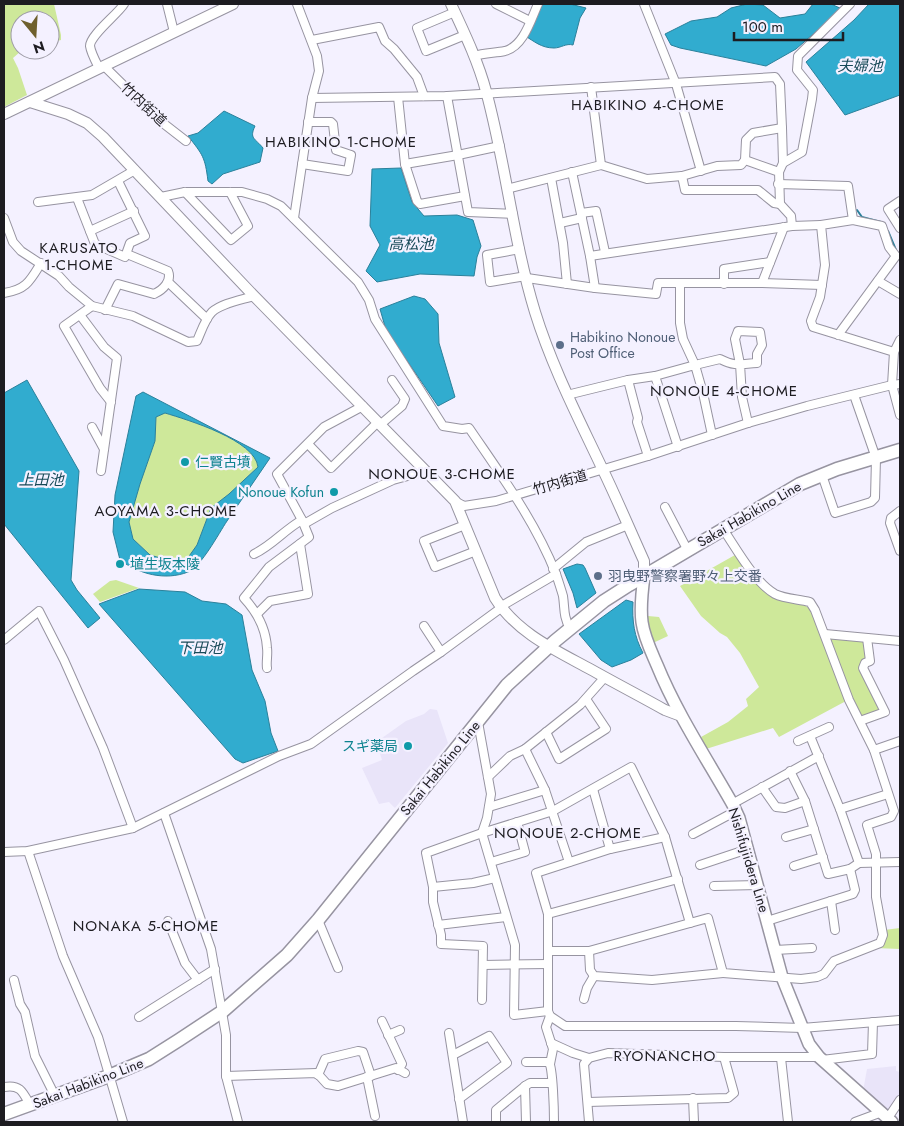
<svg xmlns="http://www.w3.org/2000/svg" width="904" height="1126" font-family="Jost,'Noto Sans JP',sans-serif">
  <rect width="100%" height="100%" fill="#f4f1ff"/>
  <g fill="#e9e4f9">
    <polygon points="430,709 437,710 448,743 395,808 389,802 379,804 362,768 382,760 377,744 382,738 406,721 424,714"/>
    <polygon points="896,1066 896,1071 900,1072 900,1098 888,1112 863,1091 867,1069"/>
  </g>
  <g fill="#cee89a">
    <polygon points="4,4 54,4 61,35 61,40 50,43 50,20 20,20 19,45 21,51 13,58 18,68 27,95 4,107"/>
    <path d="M165 413C188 420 255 440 258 467L229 494 211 508 197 545 187 560 177 563 150 555 133 539 129 522 140 484 155 441 156 417Z"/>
    <path d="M735 555C744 568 761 594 776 599 786 602 798 599 806 606 820 615 827 654 833 669 837 680 842 690 846 701L779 737 773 728 706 749 701 737 728 722 748 706 746 699 759 687 740 653 727 637 720 633 701 616 680 586Z"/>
    <polygon points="116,580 139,588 100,602 93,594 110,581"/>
    <polygon points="648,616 659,617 668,636 653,643 647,626"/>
    <polygon points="828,636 865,640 867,660 863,662 882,711 861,718 850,697"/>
    <polygon points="900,928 900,949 875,948 884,930"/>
  </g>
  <g fill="#31accf" stroke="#2b819b" fill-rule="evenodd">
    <path d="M543 4H570L586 8 580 18 573 45C566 43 561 48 554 48 541 48 534 41 525 36Z"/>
    <polygon points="747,4 763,5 780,18 805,14 813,4 831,4 842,9 796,49 766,66 680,48 671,45 665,34 691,21 717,17 731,8"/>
    <polygon points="869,4 900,4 900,95 845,115 806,62 854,20"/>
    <path d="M224 111 255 126C249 139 255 138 263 148L260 162 223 174 212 184 208 181C205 157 203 155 188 136L198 133Z"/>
    <polygon points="401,168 412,202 424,216 457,215 473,220 481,246 477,257 474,276 420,274 377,282 366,271 380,245 370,226 372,169"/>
    <polygon points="414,296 425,299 438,314 439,343 455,397 438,406 386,330 380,309"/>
    <polygon points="27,380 79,471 71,580 77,590 100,618 88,628 4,524 4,393"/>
    <path d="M143 392 270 458C256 479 241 500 227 521 219 533 201 567 188 572 165 581 139 574 120 560L113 532 115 495 136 396ZM165 413C188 420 255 440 258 467L229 494 211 508 197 545 187 559 177 563 150 555 133 539 129 522 140 484 155 441 156 417Z"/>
    <polygon points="577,564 583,565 585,568 596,593 577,608 573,593 563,569"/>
    <polygon points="139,589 185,592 202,601 226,604 242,615 252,670 265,701 271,733 278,751 243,763 235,759 99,604"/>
    <path d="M626 600 633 602C632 621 634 636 643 653L631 660 612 667 601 660 579 634Z"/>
  </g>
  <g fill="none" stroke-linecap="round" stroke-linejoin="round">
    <g stroke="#2b819b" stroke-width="2">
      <polyline points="857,210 862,217 881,222"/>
      <polyline points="888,231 896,250"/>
    </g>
    <g stroke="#9794a1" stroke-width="10">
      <g id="minor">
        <polyline points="167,4 174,32"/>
        <polyline points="496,4 530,21"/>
        <polyline points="644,4 676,84 701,171"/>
        <polyline points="455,12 417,28 426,51 465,35"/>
        <polyline points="312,40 379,27 385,41 394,49 417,77 424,96"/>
        <path d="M474 56C484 53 495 53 505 51 524 46 531 19 538 4"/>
        <polyline points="104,66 159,120 186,141"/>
        <path d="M99 68C96 62 91 53 90 46 90 35 118 14 124 4"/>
        <polyline points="591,87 601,165"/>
        <polyline points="447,96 468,212 513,214"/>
        <polyline points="398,97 405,164 417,201 420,204 465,196"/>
        <polyline points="312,98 447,96 775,77 780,84 782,128 783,163 779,172"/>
        <polyline points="745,160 779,172 780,204 791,216 792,226"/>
        <polyline points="783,163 802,152 812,99 813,90 797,70 798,56 850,4"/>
        <polyline points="302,164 348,171 351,155 336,150 333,124 331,122 308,122"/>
        <polyline points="405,164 458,155 500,146"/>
        <polyline points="682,176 685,190 758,190 774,203 780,204"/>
        <polyline points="551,178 563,243 567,284"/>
        <polyline points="778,184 848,186 853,220"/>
        <polyline points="507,189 601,165 647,179 682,176 717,166 741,165 745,160 746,140 753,133 782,128"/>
        <polyline points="185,192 231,240 248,226 230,192"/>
        <path d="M161 197 185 192H242L267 199 281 206 358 282 369 300 375 319 443 426 462 429 469 428C501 475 535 521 556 574 558 580 561 589 563 596 565 610 563 615 570 629"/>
        <polyline points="77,198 95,244 125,257 130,243 145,236 118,181"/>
        <polyline points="900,201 888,209 900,228"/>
        <polyline points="38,202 92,195 135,170"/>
        <polyline points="581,213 596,211 605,252"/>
        <path d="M4 218 13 242 21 251 59 276 69 287 92 306 133 316 188 342 197 341C201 332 205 319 212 312 222 303 241 300 254 296"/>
        <polyline points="294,218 312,98 319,71 317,56 297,4"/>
        <polyline points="560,223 582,218"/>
        <polyline points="784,227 762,283 822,285"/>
        <polyline points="90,231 134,211"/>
        <polyline points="520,249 487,255 490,282 526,276"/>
        <polyline points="590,256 792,226 821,225"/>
        <polyline points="527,278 595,288 590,256 572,172"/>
        <polyline points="878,281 900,294"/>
        <polyline points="168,282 207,319"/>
        <path d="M680 284V323L683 339 695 365 720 359C736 367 740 364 757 363V354L762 345 760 332 738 331 735 339 740 364 742 397 748 423"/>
        <polyline points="724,284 724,269 770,262"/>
        <polyline points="595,288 656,294 658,283 762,283"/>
        <path d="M4 293C26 290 30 281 41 263"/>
        <polyline points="92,306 64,326 100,388 111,402"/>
        <path d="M105 310 118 284 154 294C163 290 172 281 168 271L127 254"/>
        <polyline points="80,315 104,347 117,358 101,471"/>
        <polyline points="838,335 896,256 889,247 882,226 853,220 821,225 825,265 820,297 811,321 813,327 894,352 892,385 900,415"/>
        <polyline points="894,352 900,340"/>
        <polyline points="628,380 638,418 637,422 648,456"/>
        <polyline points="567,395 628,380 655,376"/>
        <polyline points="381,424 402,406 405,399 392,380"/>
        <polyline points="92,427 104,449"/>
        <polyline points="308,444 331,468 378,422"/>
        <polyline points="678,447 655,376 695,365 703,393 712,435"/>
        <polyline points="822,475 835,513 871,502 875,498 876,458 854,395"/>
        <polyline points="455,501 464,506 496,501 648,456 748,423 807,406 892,385 900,384"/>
        <polyline points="665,507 687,549"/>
        <polyline points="900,511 891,518 890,523 900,551"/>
        <polyline points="304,524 332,508 393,480 426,471"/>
        <polyline points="465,525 424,541 435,567 476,551"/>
        <path d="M254 554C273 545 284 530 302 520"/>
        <polyline points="553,569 586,542 628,525"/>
        <polyline points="500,607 556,574"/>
        <polyline points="257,614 270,601 308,594 300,544"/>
        <polyline points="424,626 441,652"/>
        <polyline points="825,634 900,641"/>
        <polyline points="4,640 39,611 64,660 103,748 133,828"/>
        <path d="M267 668C266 662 268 655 267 648 266 630 257 612 244 598L269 567 309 537 302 520 277 474 324 427 363 406"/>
        <polyline points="860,721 885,712 863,668 865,663 870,661 867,638"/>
        <polyline points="478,722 491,794 487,818 482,833 515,945 514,1015 548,1011"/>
        <polyline points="546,732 559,759 606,729 586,699"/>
        <polyline points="810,736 840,809 859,863"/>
        <polyline points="798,741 829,727"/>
        <polyline points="525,749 580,705 605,677"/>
        <polyline points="874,750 900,741"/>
        <polyline points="790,771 805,801 828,874 850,869 859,863 900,862"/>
        <polyline points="488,777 510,756 525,749 545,790 569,862"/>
        <polyline points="762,787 776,807 785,808 805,801"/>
        <polyline points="593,789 610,849"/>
        <polyline points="732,804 819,756"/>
        <polyline points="489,807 545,790"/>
        <polyline points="840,809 888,794"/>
        <polyline points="164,813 211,949 226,1035 226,1076 238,1122"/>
        <polyline points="693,834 736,811"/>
        <polyline points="786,837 814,829"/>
        <polyline points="28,851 63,956 98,1037 123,1122"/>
        <polyline points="4,852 28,851 133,828 279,756 311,744 413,671 441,652 501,608"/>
        <polyline points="491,862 525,852 517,822"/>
        <polyline points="700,865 748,849"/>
        <polyline points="794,866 823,857"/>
        <polyline points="714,886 758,885"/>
        <polyline points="433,887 473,883 495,878"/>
        <polyline points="831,901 835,930"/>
        <polyline points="548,914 678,879"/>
        <polyline points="318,920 338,968"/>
        <polyline points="168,921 185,963 198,980"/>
        <polyline points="767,921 853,894 855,890 850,869"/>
        <polyline points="438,925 506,917"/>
        <polyline points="775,950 812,948"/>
        <polyline points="549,951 589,951 690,923"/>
        <polyline points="589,951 590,970 594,976 652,980 723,973"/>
        <polyline points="483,965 548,964"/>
        <polyline points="14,980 20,1004 25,1012 35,1056 55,1096"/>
        <polyline points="584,999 587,988 594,976"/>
        <path d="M482 1000 483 946 441 944V935L433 902V887L426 853 482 833 553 811 631 767 665 837 690 923 708 918 723 973 801 979 817 977 824 974 834 961 880 943 883 935 876 897V854L867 825 891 817 894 811 874 750 849 700 815 610 810 602C799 599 785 599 775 594 755 583 736 548 723 529"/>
        <polyline points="550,1016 565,1026 736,1026 802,1028 900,1020"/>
        <polyline points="139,1017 215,969"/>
        <polyline points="382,1021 402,1064 398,1070"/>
        <polyline points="449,1033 463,1122"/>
        <polyline points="388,1035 400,1030"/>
        <polyline points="551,1043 573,1053 589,1058"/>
        <polyline points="453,1055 489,1036 507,1063 459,1099"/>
        <polyline points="781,1058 788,1122"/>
        <polyline points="822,1060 872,1054 873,1022"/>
        <path d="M526 1062H549C553 1069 554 1111 554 1122"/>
        <polyline points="550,1064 553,1049 546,1027 550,1016 548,1011 548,914 536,873 610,849 665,837"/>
        <polyline points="318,1075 325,1059 358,1051 363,1052 371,1076"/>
        <polyline points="226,1076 317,1073 327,1084 338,1086 396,1068 405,1073"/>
        <polyline points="367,1077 375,1116"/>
        <polyline points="525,1086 530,1083 552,1083"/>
        <path d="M4 1087C20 1084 23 1092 30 1105"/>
        <polyline points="693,1098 694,1122"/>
        <polyline points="588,1102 728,1098 734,1093 724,1057 819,1057"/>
        <polyline points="888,1118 900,1100"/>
        <polyline points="496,1122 496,1110 525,1086 526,1122"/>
        <polyline points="589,1122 584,1064 589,1058 608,1053 724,1057"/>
        <polyline points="855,1122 882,1112"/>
      </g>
    </g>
    <g stroke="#9794a1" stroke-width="12">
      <g id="tertiary">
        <path d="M451 4C464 32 478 61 486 91 506 164 513 240 535 312 552 367 578 417 602 468 617 499 630 530 644 561V576"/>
        <path d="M30 102 68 114 87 123 103 137 254 296 455 501 495 598C517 633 555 650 590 669 615 683 640 696 665 710L681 716"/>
        <polyline points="4,114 233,4"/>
      </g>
    </g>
    <g stroke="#9794a1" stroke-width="14">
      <path id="secondary" d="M644 576C642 591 640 607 642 622 644 637 651 651 657 665 677 714 707 759 733 805L739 818 782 977 809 1044 819 1057 892 1122"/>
    </g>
    <g stroke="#9794a1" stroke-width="15">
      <polyline id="primary" points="4,1114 109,1076 149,1059 179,1040 223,1011 287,955 318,920 507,685 555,641 604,601 629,585 800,484 837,469 900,450"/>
    </g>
    <use href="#minor" stroke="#fff" stroke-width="8"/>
    <use href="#tertiary" stroke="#fff" stroke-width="10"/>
    <use href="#secondary" stroke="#fff" stroke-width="11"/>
    <use href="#primary" stroke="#fff" stroke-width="12"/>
  </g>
  <g fill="#5c6f8a" stroke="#f4f1ff" stroke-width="2">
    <circle cx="560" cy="345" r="5"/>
    <circle cx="598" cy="576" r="5"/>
  </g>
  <g fill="#0f9aa8" stroke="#f4f1ff" stroke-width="2">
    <circle cx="185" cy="462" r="5"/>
    <circle cx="334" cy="492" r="5"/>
    <circle cx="120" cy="564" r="5"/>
    <circle cx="408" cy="746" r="5"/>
  </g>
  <g text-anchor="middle" stroke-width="4.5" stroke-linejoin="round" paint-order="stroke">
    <g font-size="14" fill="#1d1c21" stroke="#f4f1ff">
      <text transform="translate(144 104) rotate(43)" y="5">竹内街道</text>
      <text transform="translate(560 482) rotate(-16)" y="5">竹内街道</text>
      <text transform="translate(749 514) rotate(-30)" y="5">Sakai Habikino Line</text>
      <text transform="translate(440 768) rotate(-51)" y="5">Sakai Habikino Line</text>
      <text transform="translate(749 860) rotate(73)" y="5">Nishifujiidera Line</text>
      <text transform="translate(88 1083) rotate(-21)" y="5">Sakai Habikino Line</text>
    </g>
    <g font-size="14" fill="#4e5e75" stroke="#f4f1ff" text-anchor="start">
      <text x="570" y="342">Habikino Nonoue<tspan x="570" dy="16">Post Office</tspan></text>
      <text x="608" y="581">羽曳野警察署野々上交番</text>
    </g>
    <g font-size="14" fill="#0d838f" stroke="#f4f1ff" text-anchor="start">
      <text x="195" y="467">仁賢古墳</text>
      <text x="324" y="497" text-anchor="end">Nonoue Kofun</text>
      <text x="130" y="569">埴生坂本陵</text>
      <text x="398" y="751" text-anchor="end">スギ薬局</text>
    </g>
    <g font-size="15" font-style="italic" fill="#174958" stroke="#f4f1ff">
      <text x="860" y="71">夫婦池</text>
      <text x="411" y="249">高松池</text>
      <text x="41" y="485">上田池</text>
      <text x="200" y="653">下田池</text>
    </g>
    <g font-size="15" letter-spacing="1" fill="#1d1c21" stroke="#f4f1ff">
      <text x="648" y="110">HABIKINO 4-CHOME</text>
      <text x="341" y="147">HABIKINO 1-CHOME</text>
      <text x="79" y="253">KARUSATO<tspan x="79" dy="17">1-CHOME</tspan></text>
      <text x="724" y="396">NONOUE 4-CHOME</text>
      <text x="442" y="479">NONOUE 3-CHOME</text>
      <text x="166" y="516">AOYAMA 3-CHOME</text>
      <text x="568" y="838">NONOUE 2-CHOME</text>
      <text x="146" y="931">NONAKA 5-CHOME</text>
      <text x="665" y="1061">RYONANCHO</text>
    </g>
  </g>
  <rect width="904" height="1126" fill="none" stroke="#1d1c21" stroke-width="10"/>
  <g transform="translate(35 35) rotate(162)"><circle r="24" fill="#f4f1ff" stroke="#9e9ca6"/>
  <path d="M0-4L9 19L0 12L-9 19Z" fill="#6f602e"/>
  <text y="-8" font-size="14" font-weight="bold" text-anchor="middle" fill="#1d1c21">N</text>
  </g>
  <path d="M734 32v8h109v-8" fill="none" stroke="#1d1c21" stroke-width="2.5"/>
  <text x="742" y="32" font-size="15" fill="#1d1c21" stroke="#f4f1ff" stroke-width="4" paint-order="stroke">100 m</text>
</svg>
